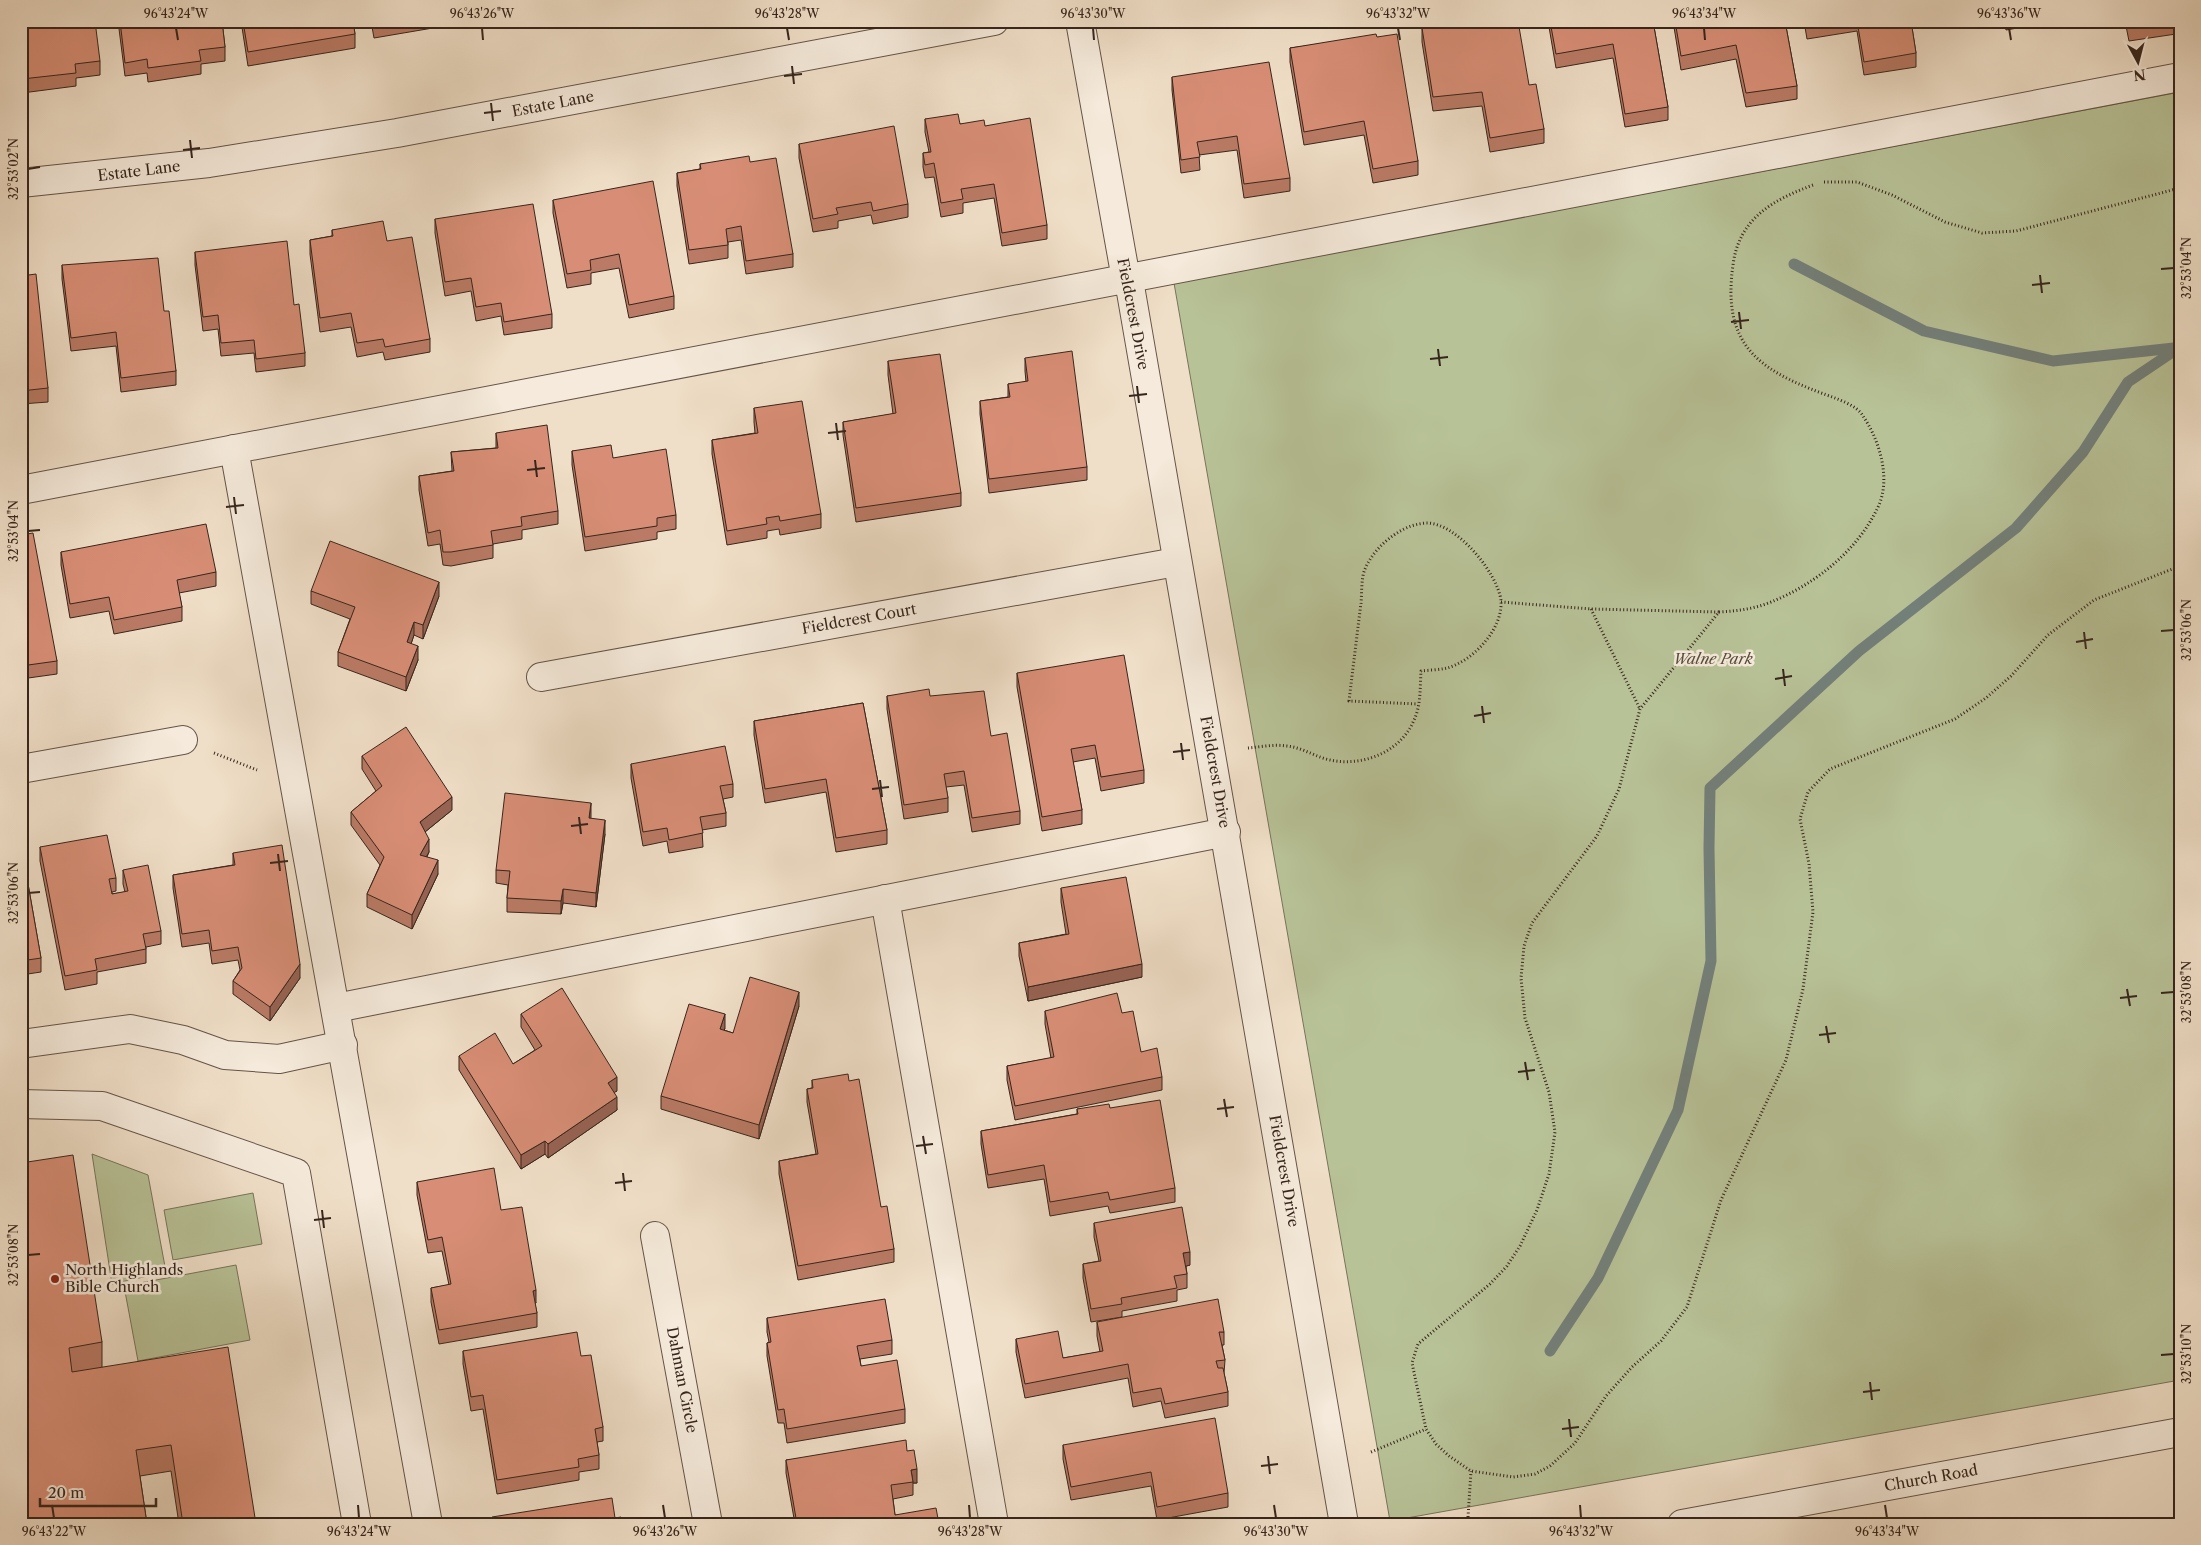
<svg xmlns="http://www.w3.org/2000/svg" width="2201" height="1545" font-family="'Libre Caslon Text',serif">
  <rect width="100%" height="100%" fill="#f0dfc8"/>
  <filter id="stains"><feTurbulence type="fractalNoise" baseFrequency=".004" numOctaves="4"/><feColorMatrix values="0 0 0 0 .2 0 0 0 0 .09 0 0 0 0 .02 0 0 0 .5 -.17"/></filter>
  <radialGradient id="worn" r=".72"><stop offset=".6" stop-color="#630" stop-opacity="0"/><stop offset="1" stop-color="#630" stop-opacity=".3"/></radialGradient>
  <g fill="#b8c297" stroke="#77745a">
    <polygon points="2180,92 2180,1380 1390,1521 1174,283"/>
    <polygon points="92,1154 148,1175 166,1272 112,1284"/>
    <polygon points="253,1193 262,1244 173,1260 164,1210"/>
    <polygon points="236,1265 250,1340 138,1361 124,1286"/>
  </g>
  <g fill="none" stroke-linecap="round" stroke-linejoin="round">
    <g stroke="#73807b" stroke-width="11">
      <polyline points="1794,264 1924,331 2053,361 2174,348"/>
      <polyline points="1550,1351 1598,1278 1678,1110 1711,961 1709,848 1710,788 1859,651 2016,528 2083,452 2128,382 2180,347"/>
    </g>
    <g stroke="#645447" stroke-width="30">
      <g id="minor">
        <polyline points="1080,21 1126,279 1131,292 1344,1524"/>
        <polyline points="21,183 209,163 397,133 994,21"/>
        <polyline points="234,449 428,1524"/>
        <polyline points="21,490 2180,77"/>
        <polyline points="541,677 1176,562"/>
        <polyline points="21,769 183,740"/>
        <polyline points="885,899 994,1524"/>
        <polyline points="336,1008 1226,832"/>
        <polyline points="21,1044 130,1029 183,1040 225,1055 279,1059 343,1045"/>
        <polyline points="21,1104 102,1106 296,1173 357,1524"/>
        <polyline points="655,1236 708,1524"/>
        <polyline points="1682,1524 2180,1432"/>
      </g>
    </g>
    <g stroke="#36251c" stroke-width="3" stroke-dasharray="1 2.5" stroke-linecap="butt">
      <polyline points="1824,182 1857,182 1892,195 1945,222 1982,233 2016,231 2180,188"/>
      <path d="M1813 185C1773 200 1739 218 1733 265 1722 343 1756 369 1824 394 1835 398 1857 405 1863 416 1880 441 1892 481 1877 509 1857 551 1814 585 1771 602 1754 609 1737 611 1719 612L1640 709 1619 789 1597 836 1532 923 1524 946 1521 978 1525 1018 1549 1092 1555 1132 1549 1174 1537 1210 1520 1246 1507 1266 1490 1284 1418 1344 1412 1363 1426 1429 1436 1444 1449 1456 1471 1471 1513 1477 1535 1474 1550 1466 1575 1443 1606 1396 1632 1367 1661 1341 1687 1307 1721 1200 1786 1060 1803 989 1813 912 1809 864 1800 819 1808 792 1830 769 1955 719 1986 698 2011 676 2048 635 2094 600 2180 566"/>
      <polyline points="1501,602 1591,609 1719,612"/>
      <polyline points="1591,609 1640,709"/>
      <path d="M1248 748C1260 747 1274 744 1286 746 1302 747 1315 757 1330 760 1363 767 1401 752 1414 720 1421 706 1420 686 1421 671 1429 670 1439 670 1447 668 1473 661 1503 629 1501 601 1498 573 1456 522 1426 523 1414 524 1404 528 1394 535 1382 543 1371 555 1365 569 1361 578 1362 593 1361 603 1357 635 1353 668 1349 701L1418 704"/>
      <polyline points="214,753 257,770"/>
      <polyline points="1371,1452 1426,1429"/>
      <polyline points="1468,1517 1471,1471"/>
    </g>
    <use href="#minor" stroke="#f5eadb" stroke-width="28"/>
  </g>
  <g fill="#ba7a65" stroke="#36251c">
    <polygon points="21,21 100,61 100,75 76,78 76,86 22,93 21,84"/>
    <polygon points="118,21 222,21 225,47 225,61 201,64 201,74 148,82 147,73 125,76"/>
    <polygon points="241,21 353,21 355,34 355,48 248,66"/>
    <polygon points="371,21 474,21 374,38"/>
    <polygon points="1548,21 1653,21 1668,107 1668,120 1625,127 1613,58 1556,68"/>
    <polygon points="1673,21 1785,21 1797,86 1797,99 1746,107 1736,59 1681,70"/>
    <polygon points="1804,21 1911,21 1916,53 1916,67 1864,75 1857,31 1807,39"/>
    <polygon points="1942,21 1979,21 1944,28"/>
    <polygon points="2004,21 2029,21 2029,26 2006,30"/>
    <polygon points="2125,21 2176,21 2176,34 2129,41"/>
    <polygon points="1422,28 1529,85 1544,129 1544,143 1490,152 1482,106 1433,111 1422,42"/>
    <polygon points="1377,37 1418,161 1418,175 1373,183 1364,135 1304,145 1290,62 1290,48"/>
    <polygon points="1172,77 1290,178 1290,191 1244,198 1237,150 1199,155 1200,170 1181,173 1172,90"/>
    <polygon points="925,119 960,124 985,126 1047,225 1047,239 1002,246 994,198 963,203 963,213 941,217 934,177 925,178 923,167 923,153 929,152 925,132"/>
    <polygon points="799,144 908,204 908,217 873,224 871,215 838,221 838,228 813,232 799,158"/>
    <polygon points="750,162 793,254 793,267 746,274 741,240 728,242 728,258 689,264 677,186 677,173 700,169 700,164"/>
    <polygon points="553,200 674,296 674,309 629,318 619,268 591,273 591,284 567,288 553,213"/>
    <polygon points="435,219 552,314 552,328 504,335 501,316 476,321 471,291 445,296 435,233"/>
    <polygon points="332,230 387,241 430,339 430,352 385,360 383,352 357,357 351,327 320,332 310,254 310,240 332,236"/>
    <polygon points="195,252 294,305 305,353 305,366 256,372 254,353 221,356 218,329 203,331 195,265"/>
    <polygon points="62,265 164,311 176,371 176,385 121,392 116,346 71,351 62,279"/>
    <polygon points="21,276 48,388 48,402 21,404"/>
    <polygon points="1025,358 1087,467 1087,480 989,493 980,414 980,401 1008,397 1008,384 1026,382 1025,371"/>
    <polygon points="888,361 961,493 961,506 856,522 843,435 843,422 893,414 888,375"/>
    <polygon points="754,408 821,514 821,528 780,535 779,529 767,531 767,538 727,545 712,454 712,440 755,433 754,422"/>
    <polygon points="496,433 558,511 558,524 522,530 522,539 493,544 493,558 451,566 443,565 440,544 428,546 419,490 419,476 452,471 451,452 496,448"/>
    <polygon points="572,451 613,458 676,515 676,529 657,532 657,539 585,551 572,465"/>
    <polygon points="21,535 57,661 57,674 21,679"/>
    <polygon points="61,552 216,572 216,586 179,593 182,607 182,621 114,634 109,611 70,618 61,565"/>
    <polygon points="311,591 439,596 423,639 414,635 411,644 418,660 406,691 338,666 338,652 350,619 311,604"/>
    <polygon points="1017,673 1144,770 1144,783 1101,791 1095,758 1073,762 1082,810 1082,824 1042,831 1017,687"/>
    <polygon points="887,696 930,696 1020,811 1020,824 972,832 964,785 946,787 948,798 948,812 904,819 887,709"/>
    <polygon points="863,703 887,830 887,844 836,852 826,792 765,803 754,735 754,721"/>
    <polygon points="362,756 452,810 425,832 429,852 427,857 438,874 412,929 367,907 367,894 380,865 351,825 351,812 376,791 362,769"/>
    <polygon points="631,764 733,784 733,797 723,799 726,813 726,826 702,830 703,847 669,853 667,841 643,846 631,778"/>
    <polygon points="591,819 605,834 596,907 563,903 561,914 507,912 507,898 508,885 496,883 496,870"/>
    <polygon points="21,844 41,958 41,972 21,975"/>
    <polygon points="40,847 116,878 116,891 112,892 112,894 125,892 123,884 123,870 161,931 161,944 146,947 146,963 97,972 97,984 65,990 40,861"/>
    <polygon points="233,853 300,978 270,1021 233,994 233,981 240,970 238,960 212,964 209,943 182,947 173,888 173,875 233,865"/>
    <polygon points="1061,888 1142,977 1028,1001 1019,956 1019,943 1066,934 1061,902"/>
    <polygon points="799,1006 759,1139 661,1109 661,1096 725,1028 724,1030 733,1033"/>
    <polygon points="1045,1011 1122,1013 1141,1052 1162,1077 1162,1090 1015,1120 1007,1080 1007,1066 1051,1058 1045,1024"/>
    <polygon points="521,1014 617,1091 614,1092 617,1110 548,1158 545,1154 521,1169 459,1070 459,1056 513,1064 535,1050 521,1027"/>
    <polygon points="812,1080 881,1207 894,1249 894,1262 798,1280 779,1174 779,1161 816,1154 807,1102 807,1089 812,1088"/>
    <polygon points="1110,1108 1175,1188 1175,1202 1110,1213 1108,1206 1050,1216 1044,1179 988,1188 981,1144 981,1131 1077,1114 1077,1109"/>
    <polygon points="21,1163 102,1342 102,1367 256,1524 179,1524 171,1471 140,1476 147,1524 21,1524 21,1385 24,1384 23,1380 21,1380"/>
    <polygon points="417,1182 501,1210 536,1303 535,1304 537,1313 537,1327 439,1344 431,1302 431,1288 449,1285 442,1251 428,1253 417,1195"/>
    <polygon points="1094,1223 1190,1265 1186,1266 1187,1274 1187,1288 1177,1290 1177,1301 1122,1311 1122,1317 1091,1322 1083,1278 1083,1264 1099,1261 1094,1237"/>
    <polygon points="767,1318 892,1340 892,1354 860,1359 861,1366 905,1409 905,1423 787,1443 784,1423 778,1423 767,1356 767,1343 769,1342 767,1332"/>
    <polygon points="1097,1322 1224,1332 1224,1345 1222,1345 1225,1360 1224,1373 1228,1392 1228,1406 1165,1418 1161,1401 1133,1407 1128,1378 1025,1398 1016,1352 1016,1339 1063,1358 1100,1352 1097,1336"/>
    <polygon points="463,1351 581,1356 603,1427 603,1441 597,1442 599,1455 599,1469 579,1472 579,1480 497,1494 483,1409 471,1411 463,1364"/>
    <polygon points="1063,1445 1228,1493 1228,1507 1157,1520 1151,1486 1071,1500 1063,1459"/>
    <polygon points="907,1451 917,1483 913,1483 913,1495 893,1499 895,1515 939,1524 795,1524 786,1473 786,1460"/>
  </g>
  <g fill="#976353" stroke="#36251c">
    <polygon points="439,582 439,596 423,639 423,625"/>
    <polygon points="414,622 414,635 407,656 407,642"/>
    <polygon points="418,646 418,660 406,691 406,677"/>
    <polygon points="452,797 452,810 420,836 420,822"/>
    <polygon points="591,803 591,817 589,832 589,818"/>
    <polygon points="605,820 605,834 596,907 596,893"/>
    <polygon points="429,839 429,852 420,868 420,855"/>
    <polygon points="438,860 438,874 412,929 412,915"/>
    <polygon points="563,889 563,903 561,914 561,901"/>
    <polygon points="300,964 300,978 270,1021 270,1007"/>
    <polygon points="1142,964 1142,977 1028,1001 1028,987"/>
    <polygon points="799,992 799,1006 759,1139 759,1125"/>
    <polygon points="725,1014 725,1028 720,1042 720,1029"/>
    <polygon points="617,1077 617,1091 608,1096 608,1083"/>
    <polygon points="617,1097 617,1110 548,1158 548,1144"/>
    <polygon points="545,1141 545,1154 521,1169 521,1155"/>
    <polygon points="1190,1252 1190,1265 1183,1267 1183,1253"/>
    <polygon points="536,1290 536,1303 533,1304 533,1291"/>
    <polygon points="917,1469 917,1483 913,1483 911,1470"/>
  </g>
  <g fill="#d88e76" stroke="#36251c">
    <polygon points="21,21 95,21 100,61 75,64 76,73 22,79 21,70"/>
    <polygon points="120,21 222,21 225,47 199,50 201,61 148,68 147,59 125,63"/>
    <polygon points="243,21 353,21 355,34 248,52"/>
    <polygon points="374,21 395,21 374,25"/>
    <polygon points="1463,21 1518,21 1529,85 1536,84 1544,129 1490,138 1482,92 1433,97 1422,28"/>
    <polygon points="1550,21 1653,21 1668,107 1625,114 1613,44 1556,54"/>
    <polygon points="1675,21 1785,21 1797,86 1746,93 1736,45 1681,56"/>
    <polygon points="1806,21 1834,21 1807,26"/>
    <polygon points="1857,21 1911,21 1916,53 1864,62"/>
    <polygon points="2128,21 2169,21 2129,28"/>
    <polygon points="1376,34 1377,37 1397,34 1418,161 1373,169 1364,121 1304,132 1290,48"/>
    <polygon points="1269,62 1290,178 1244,184 1237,136 1197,142 1200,157 1181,160 1172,77"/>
    <polygon points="958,114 960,124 984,120 985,126 1030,118 1047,225 1002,233 994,184 961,189 963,199 941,203 934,163 925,165 923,153 931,152 925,119"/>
    <polygon points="894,126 908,204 873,211 871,202 836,208 838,214 813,219 799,144"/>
    <polygon points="749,156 750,162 776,158 793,254 746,261 741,226 726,229 728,245 689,250 677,173 701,169 700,164"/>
    <polygon points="653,181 674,296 629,305 619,254 590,260 591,270 567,274 553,200"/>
    <polygon points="533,204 552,314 504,322 501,303 476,307 471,278 445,282 435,219"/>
    <polygon points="383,221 387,241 412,237 430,339 385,347 383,339 357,343 351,313 320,318 310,240 333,236 332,230"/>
    <polygon points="287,241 294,305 299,304 305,353 256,359 254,340 221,343 218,315 203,317 195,252"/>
    <polygon points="158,258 164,311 169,311 176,371 121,378 116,332 71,338 62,265"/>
    <polygon points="36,274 48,388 21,391 21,276"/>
    <polygon points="1072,351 1087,467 989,479 980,401 1010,397 1008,384 1028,381 1025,358"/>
    <polygon points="940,354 961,493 856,508 843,422 896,413 888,361"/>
    <polygon points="802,401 821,514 780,521 779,516 766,518 767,524 727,531 712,440 758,433 754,408"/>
    <polygon points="547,425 558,511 521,517 522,526 491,531 493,545 451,552 443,552 440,530 428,533 419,476 454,471 451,452 498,448 496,433"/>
    <polygon points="611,445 613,458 666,449 676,515 657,518 657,526 585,537 572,451"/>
    <polygon points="206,524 216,572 177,580 182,607 114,620 109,597 70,604 61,552"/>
    <polygon points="33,533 57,661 21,666 21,535"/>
    <polygon points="330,541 439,582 423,625 414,622 407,642 418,646 406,677 338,652 355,607 311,591"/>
    <polygon points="1124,655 1144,770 1101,777 1095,745 1071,749 1082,810 1042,817 1017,673"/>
    <polygon points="929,689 930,696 984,691 991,736 1007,733 1020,811 972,818 964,771 944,774 948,798 904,805 887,696"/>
    <polygon points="863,703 887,830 836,838 826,779 765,789 754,721"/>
    <polygon points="406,727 452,797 420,822 429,839 420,855 438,860 412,915 367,894 384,857 351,812 382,786 362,756"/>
    <polygon points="725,746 733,784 720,786 726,813 700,817 703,833 669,840 667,828 643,832 631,764"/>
    <polygon points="505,793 591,803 589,818 605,820 596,893 563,889 561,901 507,898 510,871 496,870"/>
    <polygon points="107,835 116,878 109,879 112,894 128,891 123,870 148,865 161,931 143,934 146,949 95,959 97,970 65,976 40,847"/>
    <polygon points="21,844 41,958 21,961"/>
    <polygon points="282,845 300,964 270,1007 233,981 242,968 238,947 212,951 209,930 182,934 173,875 235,865 233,853"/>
    <polygon points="1126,877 1142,964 1028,987 1019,943 1069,934 1061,888"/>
    <polygon points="750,977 799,992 759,1125 661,1096 689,1004 725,1014 720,1029 733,1033"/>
    <polygon points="562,988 617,1077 608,1083 617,1097 548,1144 545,1141 521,1155 459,1056 495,1033 513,1064 542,1046 521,1014"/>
    <polygon points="1117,993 1122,1013 1133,1011 1141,1052 1157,1048 1162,1077 1015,1106 1007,1066 1054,1057 1045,1011"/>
    <polygon points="848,1074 849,1081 859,1079 881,1207 887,1206 894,1249 798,1266 779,1161 818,1154 807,1089 813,1088 812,1080"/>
    <polygon points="1160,1100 1175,1188 1110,1200 1108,1192 1050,1202 1044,1165 988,1175 981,1131 1078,1114 1077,1109 1109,1104 1110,1108"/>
    <polygon points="73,1155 102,1342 69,1348 72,1372 228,1347 256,1524 183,1524 171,1445 136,1450 147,1524 23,1524 21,1515 21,1385 27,1384 23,1354 21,1354 21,1163"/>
    <polygon points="494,1168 501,1210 522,1207 536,1290 533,1291 537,1313 439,1330 431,1288 451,1284 442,1237 428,1240 417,1182"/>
    <polygon points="1182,1207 1190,1252 1183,1253 1187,1274 1174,1276 1177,1288 1121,1298 1122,1304 1091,1309 1083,1264 1101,1261 1094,1223"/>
    <polygon points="885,1299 892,1340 857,1346 861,1366 897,1360 905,1409 787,1429 784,1409 778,1410 767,1343 771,1342 767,1318"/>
    <polygon points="1218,1299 1224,1332 1219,1332 1225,1360 1216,1361 1218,1368 1223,1368 1228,1392 1165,1404 1161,1388 1133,1393 1128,1364 1025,1384 1016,1339 1058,1331 1063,1358 1103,1351 1097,1322"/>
    <polygon points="577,1332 581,1356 591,1355 603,1427 595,1429 599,1455 578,1459 579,1467 497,1480 483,1395 471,1397 463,1351"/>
    <polygon points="1215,1418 1228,1493 1157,1507 1151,1472 1071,1487 1063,1445"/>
    <polygon points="906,1440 907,1451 914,1450 917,1469 911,1470 913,1482 891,1485 895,1515 936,1508 939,1524 797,1524 786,1460"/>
    <polygon points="612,1498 615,1518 621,1517 622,1524 493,1524 492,1517"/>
  </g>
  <path fill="none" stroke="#36251c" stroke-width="2" d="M176 28 178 40M482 28 483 40M787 28 789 40M1093 28 1094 40M1398 28 1400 40M1704 28 1705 40M2009 28 2011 40M792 66 794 84M784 76 802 74M491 103 493 121M484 113 501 111M190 140 192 158M183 150 200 148M28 169 40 167M2161 269 2174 268M2040 275 2042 293M2032 285 2050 283M1739 312 1741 329M1731 322 1749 320M1438 349 1440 366M1430 359 1448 357M1137 386 1139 403M1129 396 1147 394M836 423 838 440M828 433 846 431M535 460 537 477M527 470 545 468M234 497 236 514M226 507 244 505M28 531 40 530M2161 631 2174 630M2084 632 2086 649M2076 642 2093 639M1783 669 1785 686M1775 679 1792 676M1482 706 1484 723M1474 716 1491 713M1181 743 1183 760M1173 752 1190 750M880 780 882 797M872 789 889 787M579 817 581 834M571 826 588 824M278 854 280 871M270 863 288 861M28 893 40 892M2127 989 2130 1006M2161 993 2174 992M2120 998 2137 996M1826 1026 1829 1043M1819 1035 1836 1033M1525 1062 1528 1080M1518 1072 1535 1070M1224 1099 1227 1117M1217 1109 1234 1107M923 1136 926 1154M916 1146 933 1144M623 1173 625 1191M615 1183 632 1181M322 1210 324 1228M314 1220 331 1218M28 1255 40 1254M2161 1355 2174 1354M1870 1382 1872 1400M1863 1392 1880 1390M1569 1419 1571 1437M1562 1429 1579 1427M1268 1456 1270 1474M1261 1466 1278 1464M52 1505 54 1518M358 1505 359 1518M663 1505 665 1518M969 1505 970 1518M1274 1505 1276 1518M1580 1505 1581 1518M1885 1505 1887 1518"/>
  <circle fill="#8f2418" stroke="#f5eadb" stroke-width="2" cx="55" cy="1279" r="5"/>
  <g text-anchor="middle" stroke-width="5" stroke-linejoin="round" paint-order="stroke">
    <g font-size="15" fill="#36251c" stroke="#f5eadb">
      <text transform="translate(553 104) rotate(-11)" y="5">Estate Lane</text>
      <text transform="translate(139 171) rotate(-7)" y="5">Estate Lane</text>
      <text transform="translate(1133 314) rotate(79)" y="5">Fieldcrest Drive</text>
      <text transform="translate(859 619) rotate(-10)" y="5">Fieldcrest Court</text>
      <text transform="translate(1215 772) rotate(80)" y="5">Fieldcrest Drive</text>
      <text transform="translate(1284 1171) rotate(80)" y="5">Fieldcrest Drive</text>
      <text transform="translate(682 1380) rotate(79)" y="5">Dahman Circle</text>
      <text transform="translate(1931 1478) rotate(-10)" y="5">Church Road</text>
    </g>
    <g font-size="15" font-style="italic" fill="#564c3b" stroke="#f5eadb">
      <text x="1713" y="664">Walne Park</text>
    </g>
    <g font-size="15" fill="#36251c" stroke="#f5eadb" text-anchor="start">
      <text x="65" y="1275">North Highlands<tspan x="65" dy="17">Bible Church</tspan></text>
    </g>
  </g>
  <rect width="2201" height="1545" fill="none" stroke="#f0dfc8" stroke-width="55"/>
  <g transform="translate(2138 62) rotate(173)" stroke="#f5eadb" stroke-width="4" paint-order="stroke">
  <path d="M0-4L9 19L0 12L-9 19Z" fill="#36251c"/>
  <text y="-8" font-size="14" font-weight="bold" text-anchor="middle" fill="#36251c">N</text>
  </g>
  <path d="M40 1498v8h116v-8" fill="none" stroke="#36251c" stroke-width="2.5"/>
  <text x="48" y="1498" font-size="15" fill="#36251c" stroke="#f5eadb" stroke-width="4" paint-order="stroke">20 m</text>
  <rect x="28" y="28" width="2146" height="1490" fill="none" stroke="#36251c" stroke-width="2"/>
  <g font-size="12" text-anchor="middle" fill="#36251c">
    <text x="176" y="18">96°43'24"W</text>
    <text x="482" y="18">96°43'26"W</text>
    <text x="787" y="18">96°43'28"W</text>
    <text x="1093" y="18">96°43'30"W</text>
    <text x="1398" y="18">96°43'32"W</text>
    <text x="1704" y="18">96°43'34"W</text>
    <text x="2009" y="18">96°43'36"W</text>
    <text transform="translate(14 169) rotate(-90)" y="4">32°53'02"N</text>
    <text transform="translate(2187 268) rotate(-90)" y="4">32°53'04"N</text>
    <text transform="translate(14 531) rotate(-90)" y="4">32°53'04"N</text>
    <text transform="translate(2187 630) rotate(-90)" y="4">32°53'06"N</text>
    <text transform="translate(14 893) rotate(-90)" y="4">32°53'06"N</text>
    <text transform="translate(2187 992) rotate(-90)" y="4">32°53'08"N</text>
    <text transform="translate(14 1255) rotate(-90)" y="4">32°53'08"N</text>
    <text transform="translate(2187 1354) rotate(-90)" y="4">32°53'10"N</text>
    <text x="54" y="1536">96°43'22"W</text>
    <text x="359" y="1536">96°43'24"W</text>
    <text x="665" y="1536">96°43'26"W</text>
    <text x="970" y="1536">96°43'28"W</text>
    <text x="1276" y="1536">96°43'30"W</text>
    <text x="1581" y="1536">96°43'32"W</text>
    <text x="1887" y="1536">96°43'34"W</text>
  </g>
  <rect width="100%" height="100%" filter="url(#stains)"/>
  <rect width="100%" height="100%" fill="url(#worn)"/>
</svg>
